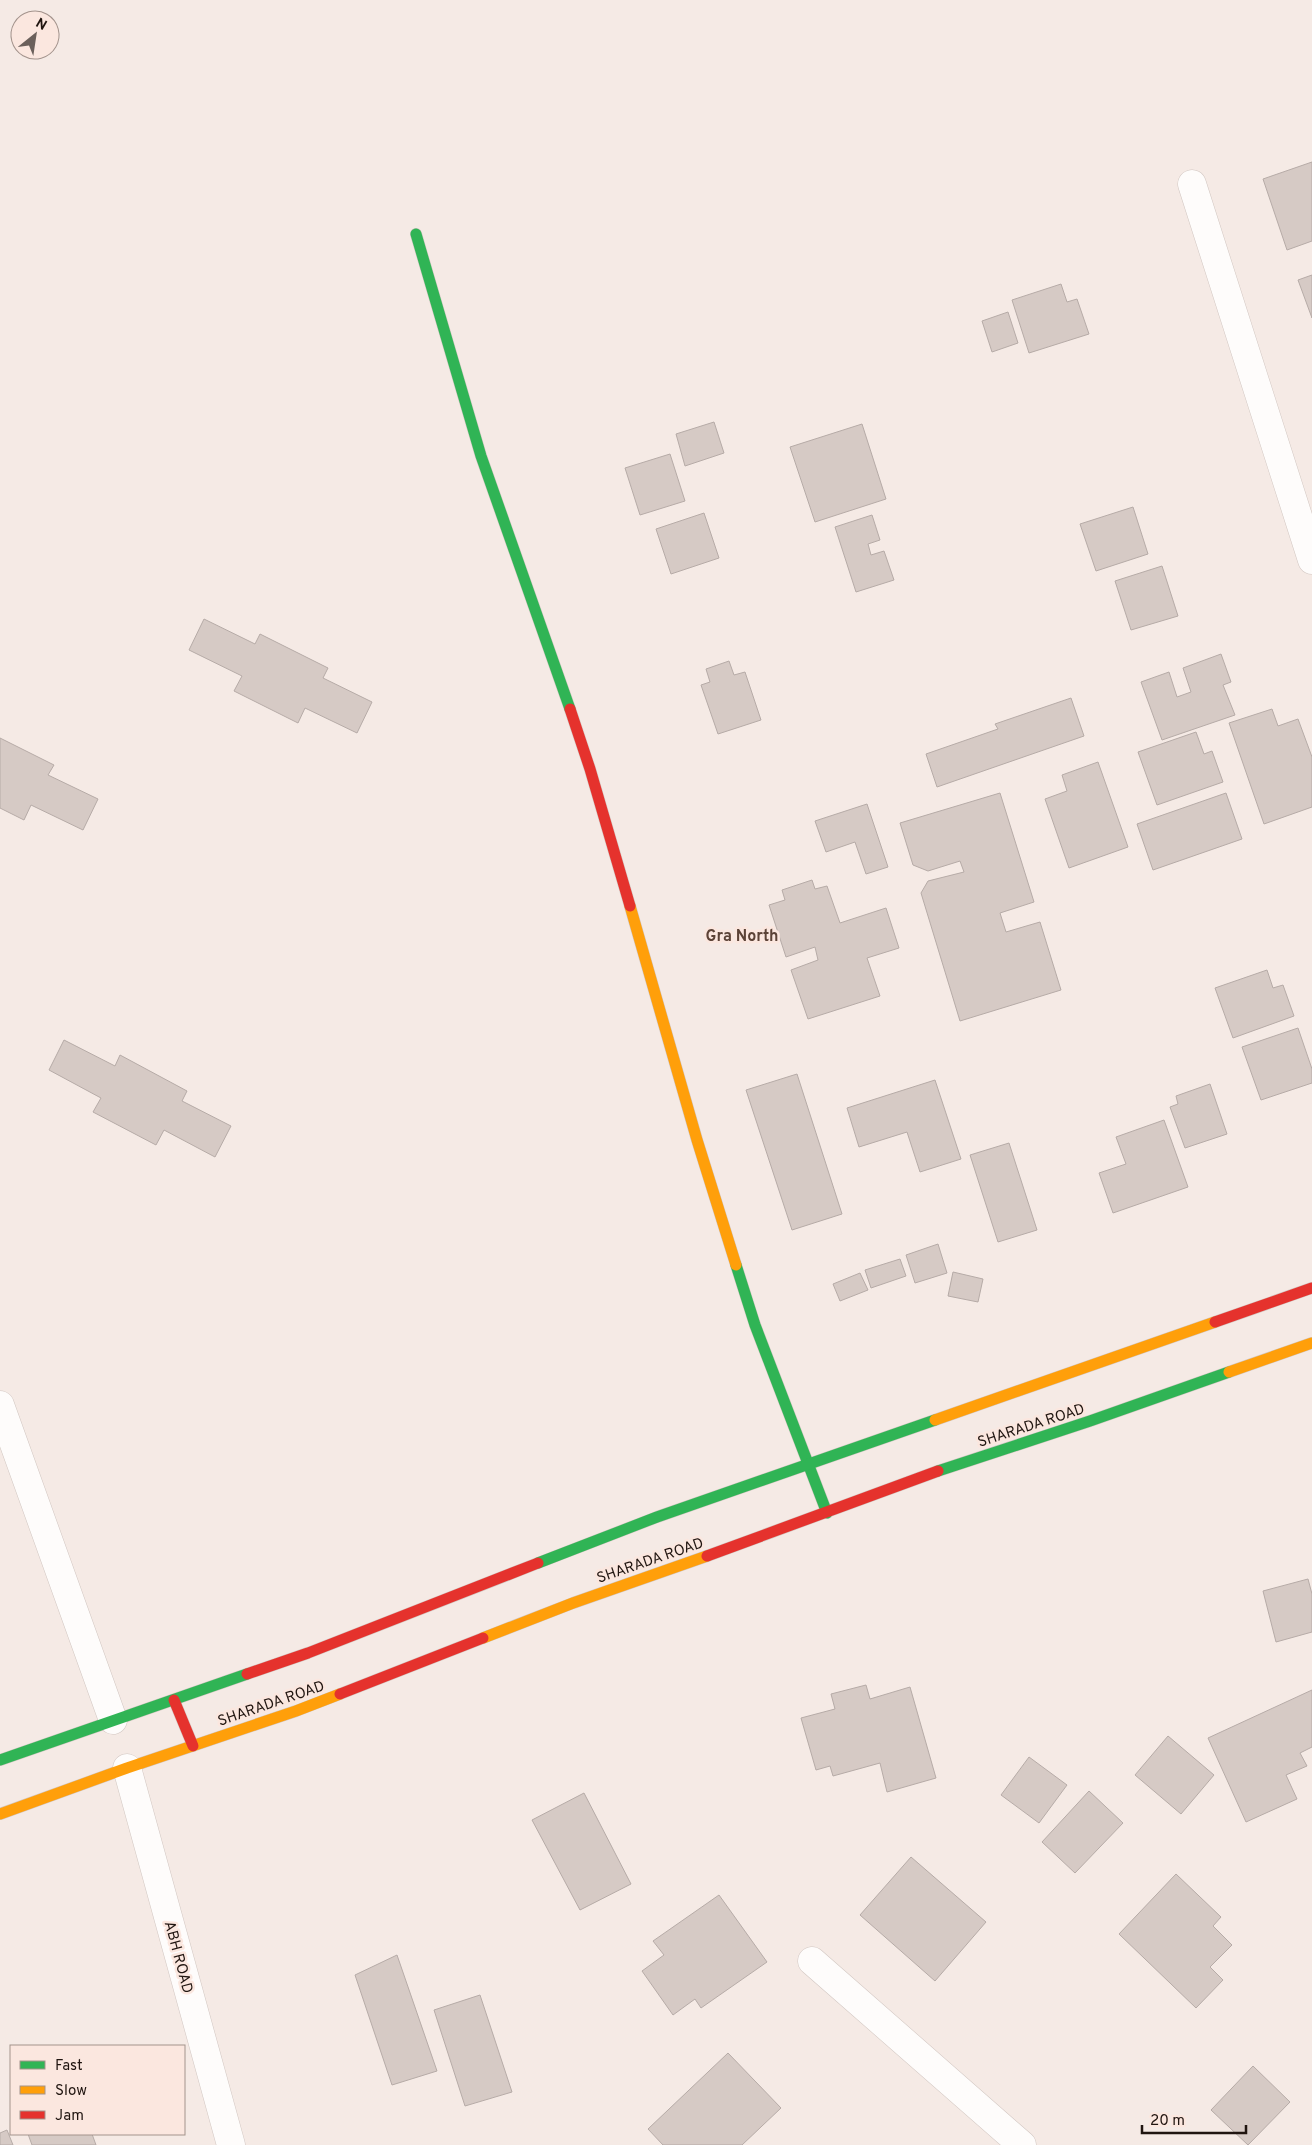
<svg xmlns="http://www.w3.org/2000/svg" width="1312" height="2145" font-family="Overpass,sans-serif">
  <rect width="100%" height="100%" fill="#f5eae5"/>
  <g fill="#d6cac5" stroke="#b6aba7">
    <polygon points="1312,162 1312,241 1287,250 1263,179"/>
    <polygon points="1312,275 1312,318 1298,280"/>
    <polygon points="1061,284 1067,302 1077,299 1089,334 1029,353 1012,300"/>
    <polygon points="1008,312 1018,343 992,352 982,321"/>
    <polygon points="714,422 724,453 685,466 676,434"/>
    <polygon points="862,424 886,499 815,522 790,447"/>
    <polygon points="670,454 685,501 640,515 625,468"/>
    <polygon points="1133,507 1148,554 1096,571 1080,524"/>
    <polygon points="704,513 719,558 671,574 656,529"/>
    <polygon points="872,515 880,540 868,544 871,555 884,551 894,580 856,592 835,527"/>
    <polygon points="1162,566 1178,616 1131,630 1115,581"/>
    <polygon points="204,619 255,644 260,634 328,668 323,678 372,702 357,733 305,708 298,723 234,691 242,676 189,650"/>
    <polygon points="1221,654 1231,682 1223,685 1235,715 1162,740 1141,682 1169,672 1177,697 1191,692 1183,668"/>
    <polygon points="729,661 734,675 745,672 761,720 718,734 701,685 710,682 706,669"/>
    <polygon points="1071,698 1084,736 937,787 926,754 998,729 995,724"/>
    <polygon points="1272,709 1278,726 1298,719 1312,757 1312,807 1264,824 1229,723"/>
    <polygon points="1196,732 1204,754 1212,751 1223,782 1157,805 1138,752"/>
    <polygon points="0,738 54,765 48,775 98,799 83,830 31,805 24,820 0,808"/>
    <polygon points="1098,762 1128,847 1069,868 1045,799 1067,791 1062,775"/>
    <polygon points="1000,793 1034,902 1000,913 1006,932 1040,922 1061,990 960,1021 921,893 928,881 964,872 960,861 928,871 913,865 900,823"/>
    <polygon points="1226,793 1242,839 1153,870 1137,824"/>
    <polygon points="867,804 888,867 866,874 855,842 826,852 815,821"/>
    <polygon points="812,880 815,889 827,886 840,923 886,908 899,948 867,958 880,996 808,1019 791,970 818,960 815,947 786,957 769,905 785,900 782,890"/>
    <polygon points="1267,970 1273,988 1283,985 1294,1016 1233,1038 1215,988"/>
    <polygon points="1298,1028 1312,1069 1312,1083 1261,1100 1242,1047"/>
    <polygon points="64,1040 115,1066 120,1055 187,1091 182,1101 231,1126 215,1157 164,1130 156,1145 93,1112 101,1098 49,1070"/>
    <polygon points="797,1074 842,1214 792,1230 746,1090"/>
    <polygon points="935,1080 961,1159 920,1172 907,1132 859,1147 847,1108"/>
    <polygon points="1210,1084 1227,1134 1185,1148 1170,1107 1178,1104 1176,1096"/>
    <polygon points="1164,1120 1188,1187 1113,1213 1099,1173 1126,1164 1116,1137"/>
    <polygon points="1009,1143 1037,1230 998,1242 970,1155"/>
    <polygon points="938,1244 947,1273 915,1283 906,1255"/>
    <polygon points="900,1259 906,1276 871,1288 865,1270"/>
    <polygon points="953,1272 983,1279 978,1302 948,1296"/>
    <polygon points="860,1273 868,1290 840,1301 833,1284"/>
    <polygon points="1308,1579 1312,1594 1312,1632 1276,1642 1263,1591"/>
    <polygon points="866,1685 870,1699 910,1687 936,1778 887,1792 880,1763 833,1776 830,1766 816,1770 801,1718 835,1709 831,1694"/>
    <polygon points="1312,1690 1312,1747 1300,1753 1307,1766 1286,1775 1297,1799 1246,1822 1208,1738"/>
    <polygon points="1168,1736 1214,1775 1181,1814 1135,1775"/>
    <polygon points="1029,1757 1067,1785 1039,1823 1001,1795"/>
    <polygon points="1089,1791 1123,1823 1075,1873 1042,1842"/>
    <polygon points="584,1793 631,1884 580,1910 532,1820"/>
    <polygon points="911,1857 986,1922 935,1981 860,1915"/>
    <polygon points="1176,1874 1221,1917 1213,1926 1232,1945 1210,1967 1223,1980 1196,2008 1119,1934"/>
    <polygon points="719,1895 767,1962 701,2008 695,1999 673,2015 642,1971 664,1955 653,1941"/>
    <polygon points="397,1955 437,2071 392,2085 355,1975"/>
    <polygon points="480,1995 512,2092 465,2106 434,2010"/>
    <polygon points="728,2053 781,2108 742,2145 663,2145 648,2129"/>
    <polygon points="1253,2066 1290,2102 1248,2145 1211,2110"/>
    <polygon points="7,2130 13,2145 0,2145 0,2133"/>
    <polygon points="28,2134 92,2134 96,2145 32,2145"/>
  </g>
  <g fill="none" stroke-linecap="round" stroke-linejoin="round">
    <g stroke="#d1c6c1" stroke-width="29">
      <g id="street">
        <polyline points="1192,184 1312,560"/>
        <polyline points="0,1405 113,1720"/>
        <polyline points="127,1768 231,2145"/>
        <polyline points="812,1961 1022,2145"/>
      </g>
    </g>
    <g stroke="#d1c6c1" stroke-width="12">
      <g id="fast">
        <polyline points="416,234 481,456 570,709"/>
        <polyline points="736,1265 755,1325 827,1513"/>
        <polyline points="938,1471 1090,1421 1229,1372"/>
        <polyline points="538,1563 657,1517 935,1420"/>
        <polyline points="0,1760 247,1674"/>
      </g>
    </g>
    <g stroke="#d1c6c1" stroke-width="12">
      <g id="slow">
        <polyline points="630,906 697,1140 736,1265"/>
        <polyline points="1229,1372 1312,1343"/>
        <polyline points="935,1420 1215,1322"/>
        <polyline points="483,1638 573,1603 707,1556"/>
        <polyline points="0,1814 127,1768 296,1711 340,1694"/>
      </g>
    </g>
    <g stroke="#d1c6c1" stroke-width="12">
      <g id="jam">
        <polyline points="570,709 590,769 630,906"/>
        <polyline points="1215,1322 1312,1288"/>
        <polyline points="707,1556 938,1471"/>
        <polyline points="247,1674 308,1653 538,1563"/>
        <polyline points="340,1694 483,1638"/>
        <polyline points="174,1700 193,1746"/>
      </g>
    </g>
    <use href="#street" stroke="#fefcfb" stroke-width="28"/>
    <use href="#fast" stroke="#30b455" stroke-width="11"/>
    <use href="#slow" stroke="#ff9f0a" stroke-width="11"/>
    <use href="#jam" stroke="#e5322d" stroke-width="11"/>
  </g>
  <g text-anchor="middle" stroke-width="5" stroke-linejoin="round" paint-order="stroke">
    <g font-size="15" fill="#201510" stroke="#fbe7df">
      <text transform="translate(1031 1425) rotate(-18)" y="5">SHARADA ROAD</text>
      <text transform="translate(650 1560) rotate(-19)" y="5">SHARADA ROAD</text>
      <text transform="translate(271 1703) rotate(-19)" y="5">SHARADA ROAD</text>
      <text transform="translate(179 1957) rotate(75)" y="5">ABH ROAD</text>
    </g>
    <g font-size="16" font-weight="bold" fill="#5c4337" stroke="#fbe7df">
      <text x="742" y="941">Gra North</text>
    </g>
  </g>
  <rect x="10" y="2045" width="175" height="90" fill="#fbe7df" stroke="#a3938c"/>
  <rect x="20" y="2061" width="25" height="8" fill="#30b455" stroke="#a3938c"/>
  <text x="55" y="2070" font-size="15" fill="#201510">Fast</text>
  <rect x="20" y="2086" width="25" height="8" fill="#ff9f0a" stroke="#a3938c"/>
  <text x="55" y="2095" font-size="15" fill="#201510">Slow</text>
  <rect x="20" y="2111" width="25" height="8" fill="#e5322d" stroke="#a3938c"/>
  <text x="55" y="2120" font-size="15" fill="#201510">Jam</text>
  <g transform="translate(35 35) rotate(30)"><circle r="24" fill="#fbe7df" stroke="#a3938c"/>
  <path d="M0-4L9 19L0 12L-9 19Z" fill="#6b605b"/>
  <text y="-8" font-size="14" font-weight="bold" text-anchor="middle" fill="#201510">N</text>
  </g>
  <path d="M1142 2125v8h104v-8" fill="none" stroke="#201510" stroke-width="2.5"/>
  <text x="1150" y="2125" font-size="15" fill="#201510" stroke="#fbe7df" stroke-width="4" paint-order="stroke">20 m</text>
</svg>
